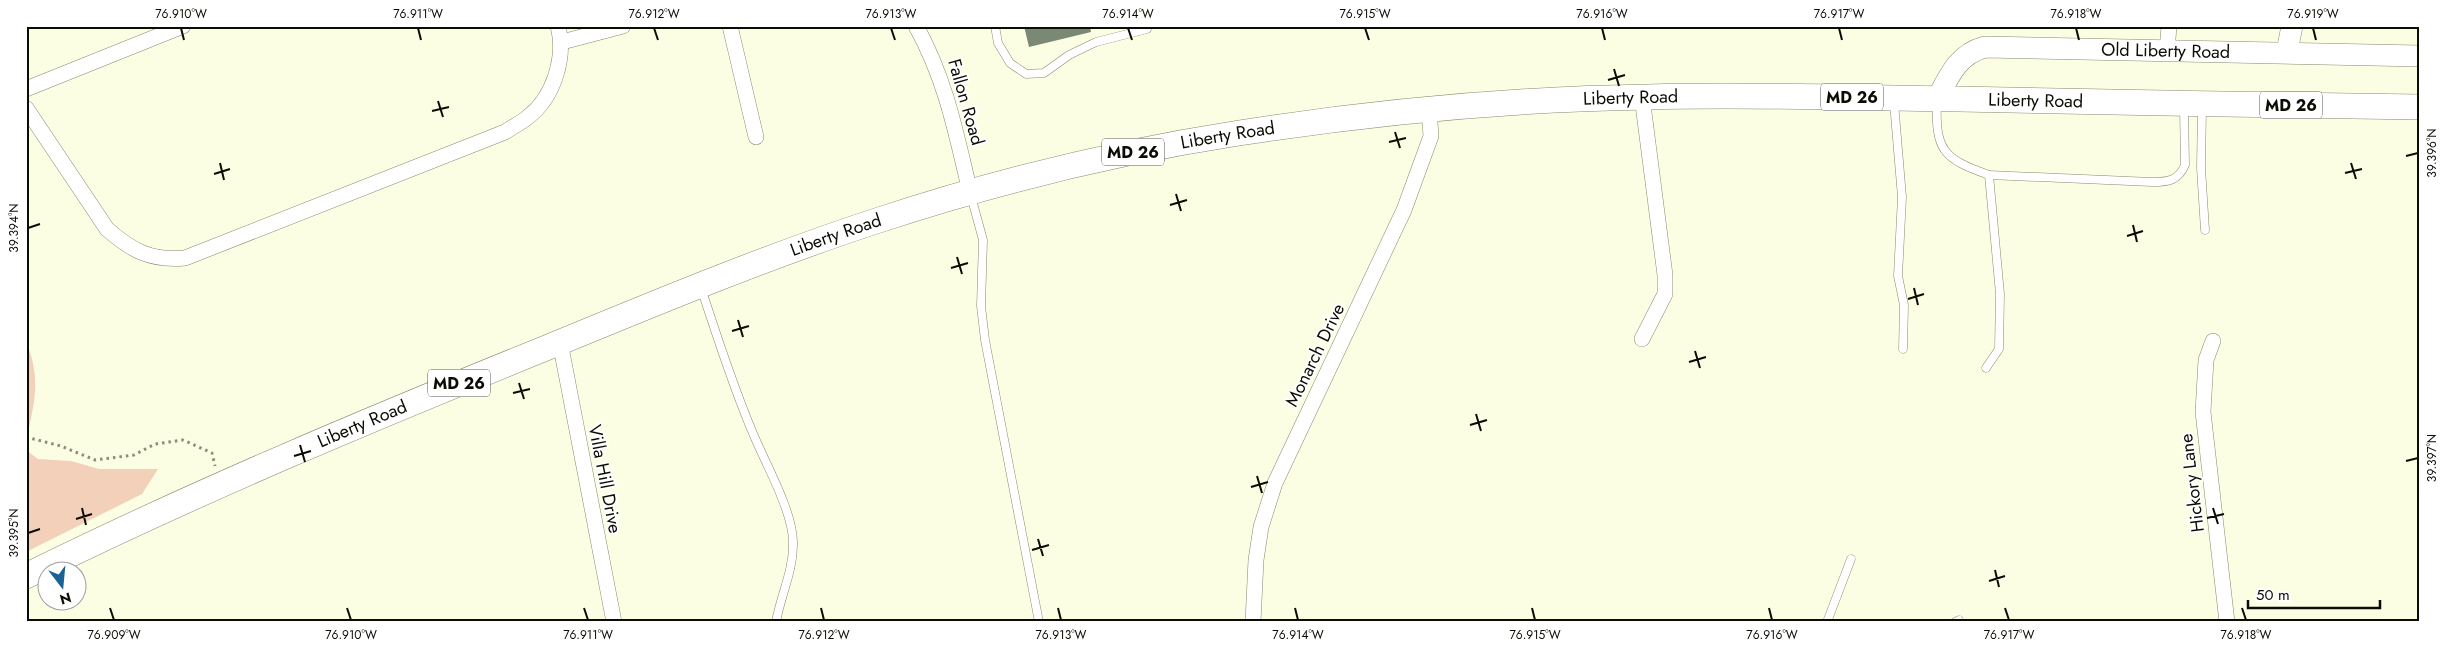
<svg xmlns="http://www.w3.org/2000/svg" width="2446" height="648" font-family="Jost,sans-serif">
  <rect width="100%" height="100%" fill="#fcfee3"/>
  <g fill="#f3d0ba">
    <path d="M26 342C42 379 34 404 26 442Z"/>
    <polygon points="26,450 38,459 71,461 99,469 158,469 142,494 26,552"/>
  </g>
  <polygon fill="#7a8974" points="1024,26 1090,26 1091,32 1029,47"/>
  <g fill="none" stroke-linecap="round" stroke-linejoin="round">
    <g stroke="#888971" stroke-width="9">
      <g id="lane">
        <polyline points="995,26 998,43 1010,63 1026,74 1044,73 1069,55 1096,42 1147,29 1147,26"/>
        <path d="M1937 101C1935 150 1943 159 1989 175L2000 294 1999 349 1986 368"/>
        <polyline points="1894,103 1902,197 1898,276 1904,305 1903,349"/>
        <polyline points="2202,108 2201,168 2205,230"/>
        <path d="M1989 175 2152 182C2168 182 2178 181 2185 165L2184 108"/>
        <polyline points="971,196 983,240 981,306 985,340 1039,622"/>
        <path d="M701 288C717 336 732 384 752 431 764 461 792 509 793 541 794 570 781 594 776 622"/>
        <polyline points="1827,622 1851,559"/>
        <polyline points="1955,622 1959,620"/>
      </g>
    </g>
    <g stroke="#888971" stroke-width="16">
      <g id="street">
        <polyline points="730,26 756,137"/>
        <path d="M916 26C946 80 956 133 970 192"/>
        <polyline points="562,42 623,26"/>
        <polyline points="2167,51 2169,26"/>
        <polyline points="26,89 183,26"/>
        <path d="M26 108 107 229C132 251 151 261 185 258L505 132C512 127 521 123 528 117 554 97 566 57 558 26"/>
        <polyline points="1642,339 1665,294 1665,275 1642,97"/>
        <polyline points="2213,341 2206,360 2203,412 2227,622"/>
        <polyline points="560,342 614,622"/>
        <polyline points="1253,622 1256,560 1261,527 1275,483 1404,210 1431,136 1429,110"/>
      </g>
    </g>
    <g stroke="#888971" stroke-width="22">
      <g id="secondary">
        <polyline points="2287,52 2292,26"/>
        <path id="s1" d="M1937 99C1949 76 1958 54 1985 47L2420 56"/>
      </g>
    </g>
    <g stroke="#888971" stroke-width="26">
      <g id="primary">
        <path id="s2" d="M26 576C198 491 373 418 551 346 658 302 766 257 876 221 994 182 1116 152 1239 133 1374 112 1511 99 1648 97 1752 94 1855 98 1959 99 2113 102 2266 105 2420 107"/>
      </g>
    </g>
    <polyline stroke="#8b8c7b" stroke-width="3" stroke-dasharray="2.5 4" stroke-linecap="butt" points="26,437 61,446 95,460 134,455 155,444 183,440 212,453 215,466"/>
    <use href="#lane" stroke="#fff" stroke-width="8"/>
    <use href="#street" stroke="#fff" stroke-width="15"/>
    <use href="#secondary" stroke="#fff" stroke-width="21"/>
    <use href="#primary" stroke="#fff" stroke-width="25"/>
  </g>
  <path fill="none" stroke="#0c0c05" stroke-width="2" d="M181 28 184 40M418 28 421 40M654 28 658 40M891 28 895 40M1128 28 1132 40M1365 28 1369 40M1602 28 1605 40M1839 28 1842 40M2076 28 2079 40M2313 28 2316 40M1614 69 1619 86M1608 80 1625 75M438 101 443 117M432 111 449 107M1395 132 1400 148M1389 142 1406 138M2406 156 2418 153M220 163 224 180M2351 163 2356 179M2345 173 2362 169M214 174 230 169M1176 194 1181 211M1170 205 1187 200M2133 225 2137 242M28 228 40 224M2127 236 2143 231M957 257 962 274M951 268 968 263M1914 288 1918 305M1908 299 1924 294M738 320 743 337M732 331 749 326M1695 351 1700 368M1689 362 1706 357M519 383 524 399M513 393 530 389M1476 414 1481 431M1470 425 1487 420M300 445 305 462M294 456 311 451M2406 461 2418 458M1257 476 1262 493M1251 487 1268 482M82 508 86 525M2213 508 2218 524M2207 518 2224 514M76 519 92 514M28 533 40 529M1038 539 1043 556M1032 550 1049 545M1995 570 1999 587M1989 581 2005 576M110 608 114 620M347 608 351 620M584 608 588 620M821 608 824 620M1058 608 1061 620M1295 608 1298 620M1532 608 1535 620M1769 608 1772 620M2005 608 2009 620M2242 608 2246 620"/>
  <g text-anchor="middle" stroke-width="4" stroke-linejoin="round" paint-order="stroke">
    <g fill="#fff" stroke="#555550" stroke-width="1">
      <rect x="1821" y="83.5" width="62" height="27" rx="4"/>
      <rect x="2260" y="91.5" width="62" height="27" rx="4"/>
      <rect x="1102" y="138.5" width="62" height="27" rx="4"/>
      <rect x="428" y="369.5" width="62" height="27" rx="4"/>
    </g>
    <g font-size="16" font-weight="bold" fill="#0c0c05">
      <text x="1852" y="103">MD 26</text>
      <text x="2291" y="111">MD 26</text>
      <text x="1133" y="158">MD 26</text>
      <text x="459" y="389">MD 26</text>
    </g>
    <g font-size="18" fill="#0c0c05" stroke="#fff">
      <text dy="6" stroke="none"><textPath href="#s1" startOffset="254">Old Liberty Road</textPath></text>
      <text dy="6" stroke="none"><textPath href="#s2" startOffset="1689">Liberty Road</textPath></text>
      <text dy="6" stroke="none"><textPath href="#s2" startOffset="2094">Liberty Road</textPath></text>
      <text transform="translate(966 102) rotate(74)" y="6">Fallon Road</text>
      <text dy="6" stroke="none"><textPath href="#s2" startOffset="1284">Liberty Road</textPath></text>
      <text dy="6" stroke="none"><textPath href="#s2" startOffset="879">Liberty Road</textPath></text>
      <text transform="translate(1315 355) rotate(-64)" y="6">Monarch Drive</text>
      <text dy="6" stroke="none"><textPath href="#s2" startOffset="369">Liberty Road</textPath></text>
      <text transform="translate(605 479) rotate(79)" y="6">Villa Hill Drive</text>
      <text transform="translate(2192 483) rotate(-97)" y="6">Hickory Lane</text>
    </g>
  </g>
  <rect width="2446" height="648" fill="none" stroke="#ffffff" stroke-width="55"/>
  <g transform="translate(62 586) rotate(164)"><circle r="24" fill="#ffffff" stroke="#9e9e9b"/>
  <path d="M0-4L9 19L0 12L-9 19Z" fill="#196295"/>
  <text y="-8" font-size="14" font-weight="bold" text-anchor="middle" fill="#0c0c05">N</text>
  </g>
  <path d="M2248 600v8h132v-8" fill="none" stroke="#0c0c05" stroke-width="2.5"/>
  <text x="2256" y="600" font-size="15" fill="#0c0c05" stroke="#ffffff" stroke-width="4" paint-order="stroke">50 m</text>
  <rect x="28" y="28" width="2390" height="592" fill="none" stroke="#0c0c05" stroke-width="2"/>
  <g font-size="12" text-anchor="middle" fill="#0c0c05">
    <text x="181" y="18">76.910°W</text>
    <text x="418" y="18">76.911°W</text>
    <text x="654" y="18">76.912°W</text>
    <text x="891" y="18">76.913°W</text>
    <text x="1128" y="18">76.914°W</text>
    <text x="1365" y="18">76.915°W</text>
    <text x="1602" y="18">76.916°W</text>
    <text x="1839" y="18">76.917°W</text>
    <text x="2076" y="18">76.918°W</text>
    <text x="2313" y="18">76.919°W</text>
    <text transform="translate(2432 153) rotate(-90)" y="4">39.396°N</text>
    <text transform="translate(14 228) rotate(-90)" y="4">39.394°N</text>
    <text transform="translate(2432 458) rotate(-90)" y="4">39.397°N</text>
    <text transform="translate(14 533) rotate(-90)" y="4">39.395°N</text>
    <text x="114" y="639">76.909°W</text>
    <text x="351" y="639">76.910°W</text>
    <text x="588" y="639">76.911°W</text>
    <text x="824" y="639">76.912°W</text>
    <text x="1061" y="639">76.913°W</text>
    <text x="1298" y="639">76.914°W</text>
    <text x="1535" y="639">76.915°W</text>
    <text x="1772" y="639">76.916°W</text>
    <text x="2009" y="639">76.917°W</text>
    <text x="2246" y="639">76.918°W</text>
  </g>
</svg>
